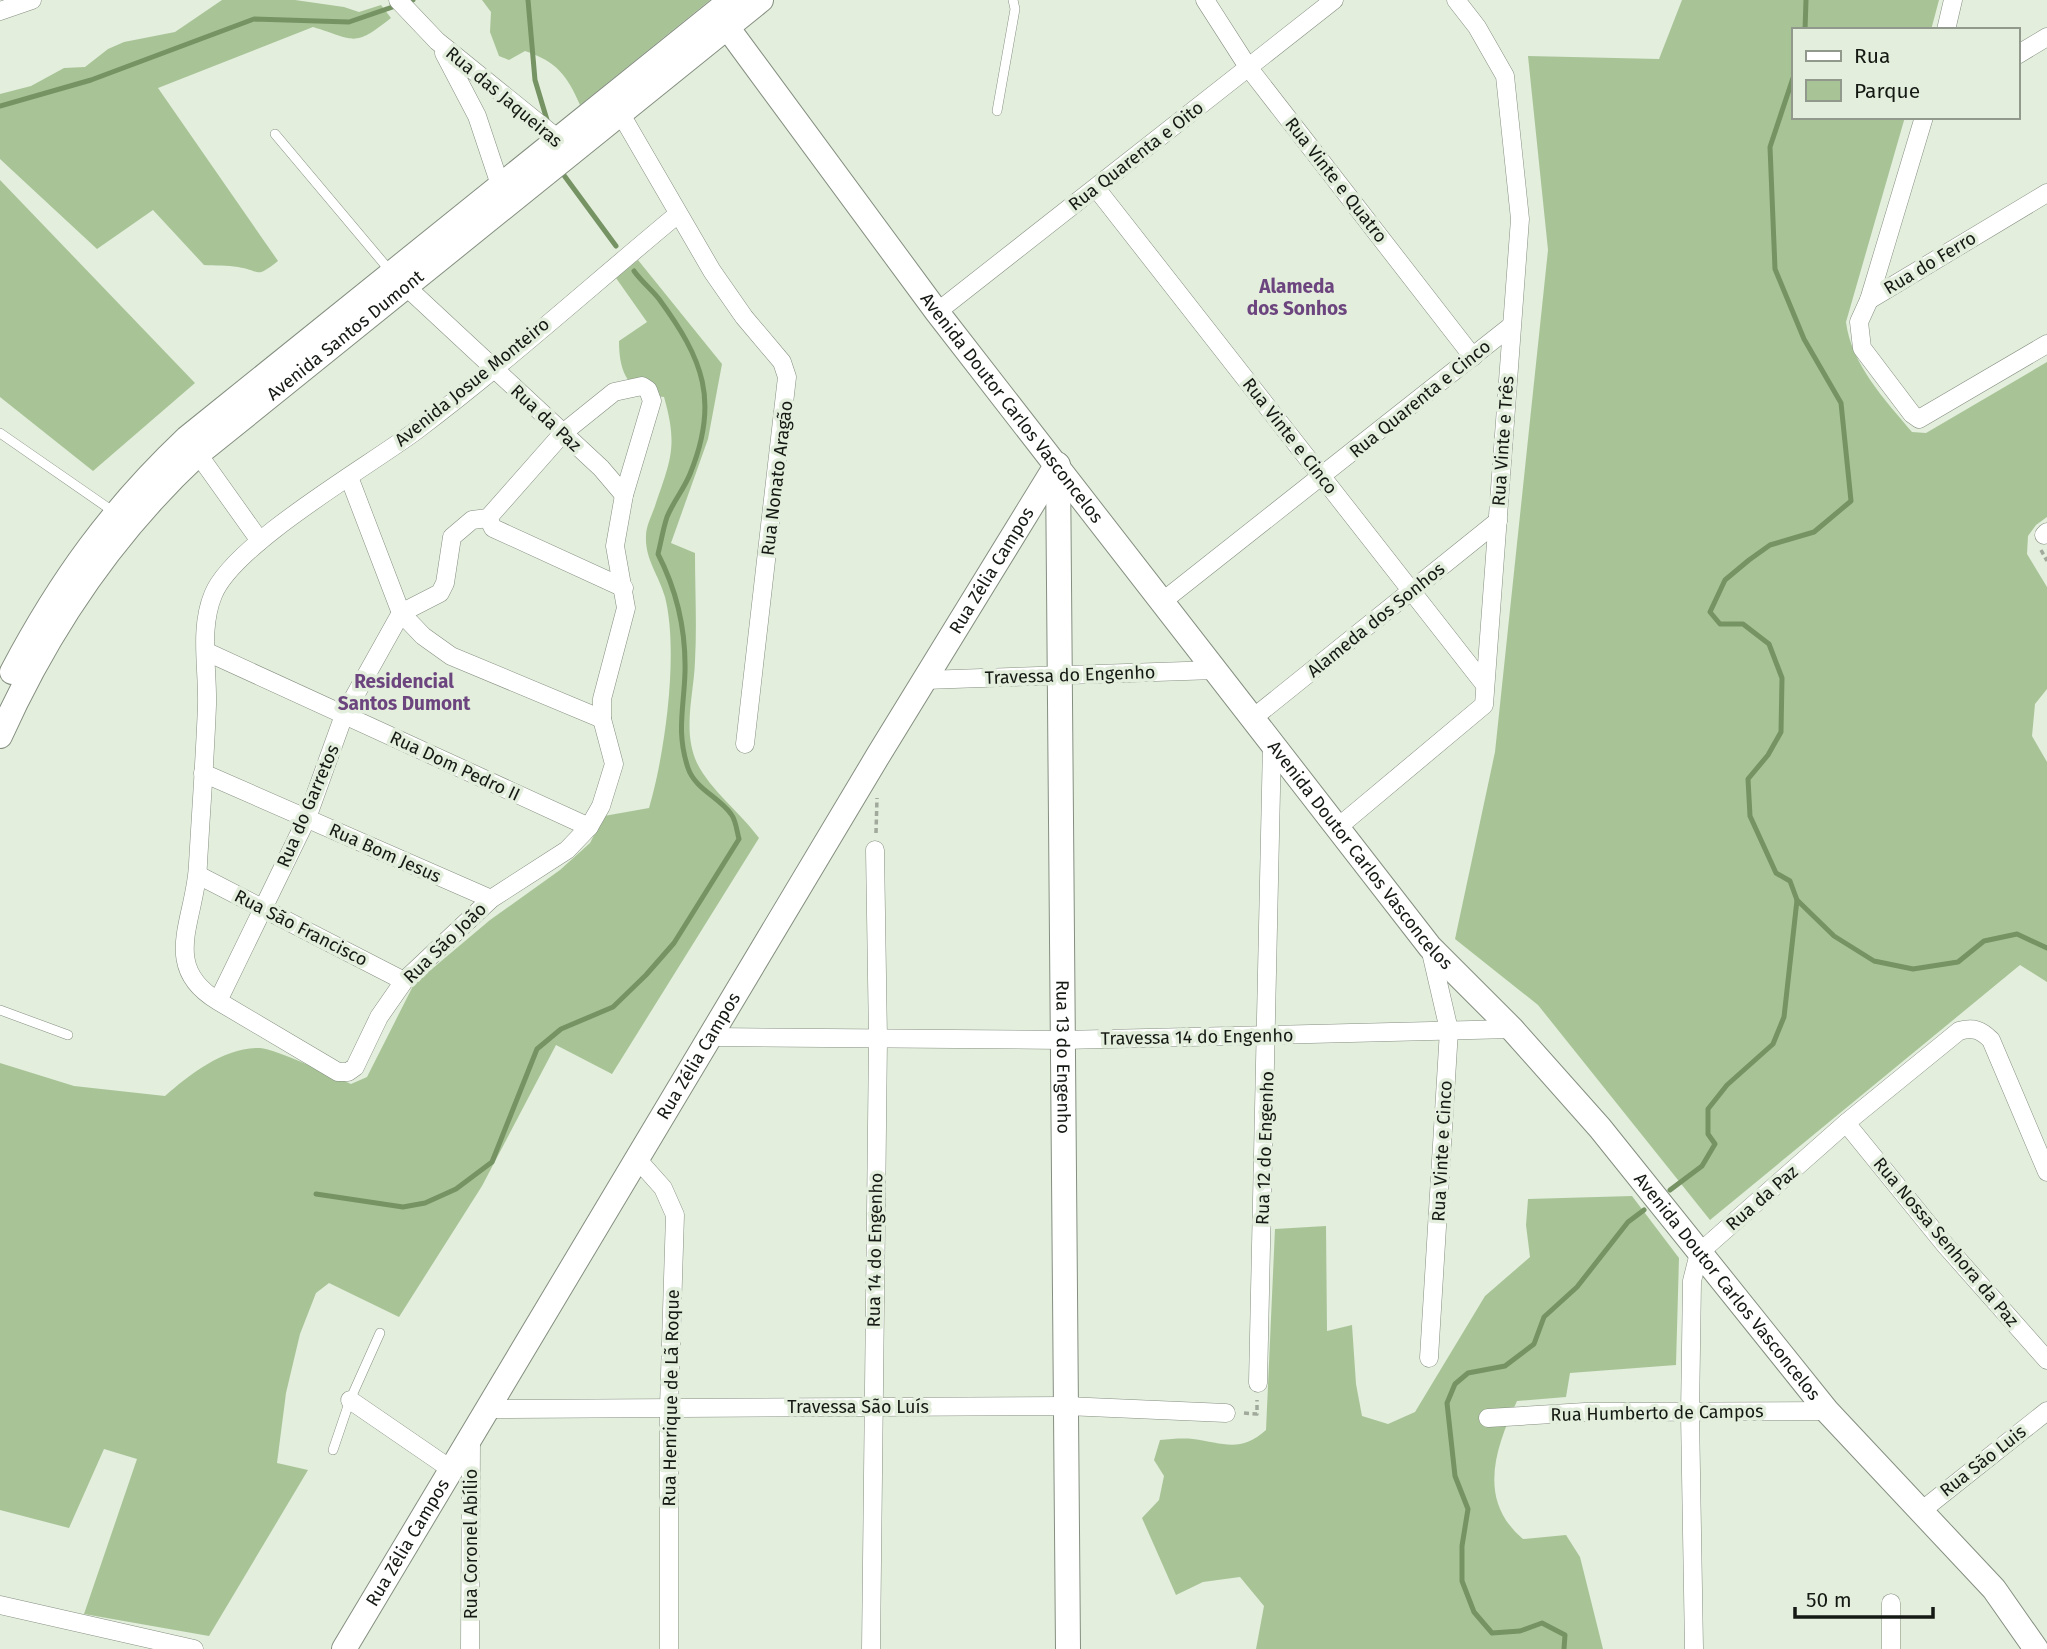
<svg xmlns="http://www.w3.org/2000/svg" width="2047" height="1649" font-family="'Fira Sans',sans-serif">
  <rect width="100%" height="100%" fill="#e3eedd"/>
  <g fill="#a8c497">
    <path d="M222 0H295L344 7 359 12 381 5 391 18C353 48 356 40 313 27L158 88 278 261C255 279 262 271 238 267 227 265 215 266 204 265L153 210 97 249 0 159V94L31 86 64 68 85 67 108 49 124 42 175 32Z"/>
    <path d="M482 0H710L580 105C567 75 557 62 525 51L509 60 499 56 490 32 491 12Z"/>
    <path d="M1682 0H1939L1931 30H1793V117H1905L1846 322C1851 364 1885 400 1912 432L1926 433 2047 362V517L2036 525 2028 536 2027 554 2047 587V689L2035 704 2032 736 2047 762V982L2020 965 1710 1220 1538 1005 1455 939 1495 752 1548 250 1528 56 1659 59Z"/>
    <polygon points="0,180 195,383 93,471 0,397"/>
    <path d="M638 260 722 364 708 439 671 543 695 553C695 589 697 625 695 661 694 694 682 731 697 763 711 791 740 812 759 838L612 1074 556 1045 482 1186 399 1317 329 1283 316 1293 300 1334 286 1393 277 1463 308 1470 209 1636 84 1614 137 1459 104 1449 69 1528 0 1510V1063L74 1086 165 1096C190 1074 225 1047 260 1048 276 1049 333 1076 351 1084L367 1077 414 984 490 920 560 870 590 843 604 816 649 808C665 754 679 652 665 597 659 575 645 560 646 536 646 526 652 515 655 506 671 459 678 446 664 397 629 394 619 374 619 341L647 322 616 278Z"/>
    <path d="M1632 1196 1679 1258 1676 1365 1570 1373 1566 1397 1517 1401C1495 1449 1477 1500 1523 1539L1566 1535 1580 1557 1603 1649H1256L1264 1606 1240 1577 1203 1582 1176 1595 1142 1518 1159 1500 1164 1476 1154 1460 1160 1440C1171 1439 1183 1438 1193 1439 1223 1443 1241 1453 1266 1430L1275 1229 1326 1226 1327 1331 1352 1325 1356 1384 1362 1416 1388 1424 1415 1412 1485 1296 1530 1257 1526 1225 1528 1199Z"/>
  </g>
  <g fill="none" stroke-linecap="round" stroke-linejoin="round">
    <g stroke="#769364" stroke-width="5">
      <polyline points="528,0 535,80 547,120"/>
      <polyline points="1805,30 1806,0"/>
      <polyline points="0,106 91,80 254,19 349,22 413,0"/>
      <polyline points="563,174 616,246"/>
      <polyline points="1797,900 1834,936 1874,961 1913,969 1958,962 1984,941 2017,934 2047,948"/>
      <polyline points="1670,1190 1702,1166 1715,1144 1708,1134 1708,1109 1727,1085 1773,1044 1784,1017 1797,900 1790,881 1776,873 1750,816 1748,779 1768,755 1781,732 1782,678 1769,644 1743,624 1720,624 1710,612 1725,580 1749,560 1770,545 1814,532 1851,501 1841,403 1804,339 1775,269 1770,147 1793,78"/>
      <path d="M316 1194 403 1207 425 1203 456 1189 492 1162 537 1049 561 1029 613 1007 646 975 674 943 739 839C737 832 736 820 731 814 719 797 695 789 688 768 676 732 684 708 685 672 686 630 677 591 658 554 661 542 663 529 667 517 673 502 684 489 690 474 720 401 703 359 659 299 651 289 641 281 634 271"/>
      <polyline points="1564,1649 1565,1635 1542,1623 1520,1631 1492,1633 1474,1612 1462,1581 1462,1546 1468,1509 1455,1476 1447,1403 1455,1384 1468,1373 1505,1366 1534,1344 1544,1317 1577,1287 1628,1222 1644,1210"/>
    </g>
    <g stroke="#858f80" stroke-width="10">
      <g id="lane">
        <polyline points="997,111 1015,9 1013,0"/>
        <polyline points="275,134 391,272"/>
        <polyline points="0,433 114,512"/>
        <polyline points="0,1010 68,1035"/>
        <polyline points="333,1450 350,1400 380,1333"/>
      </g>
    </g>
    <g stroke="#858f80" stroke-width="19">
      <g id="street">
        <polyline points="398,0 437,41 557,138 565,149"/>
        <polyline points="1205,0 1248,67 1473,357"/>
        <polyline points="0,11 32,0"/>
        <polyline points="1946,30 1953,0"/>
        <polyline points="444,53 477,116 500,185 506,193"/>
        <polyline points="2017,55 2047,37"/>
        <polyline points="615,104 712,271 744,317 782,362 787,377 745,744"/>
        <polyline points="1924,117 1869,300 1859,322 1862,348 1912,414 1919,419 2047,344"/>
        <polyline points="1096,188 1485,685"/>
        <polyline points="399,280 601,468 624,495"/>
        <polyline points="1869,300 2047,193"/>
        <polyline points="937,312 1334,0"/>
        <polyline points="193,447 260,541"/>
        <polyline points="349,477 401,613 423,636 451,656 602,719"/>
        <polyline points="488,518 493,528 624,588"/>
        <polyline points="2044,535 2047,532"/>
        <polyline points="1163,601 1511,326"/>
        <polyline points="207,652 589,827"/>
        <polyline points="925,680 1215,670"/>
        <polyline points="1253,718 1498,521"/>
        <polyline points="203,773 491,899"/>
        <polyline points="1337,828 1484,705 1520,219 1505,76 1477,27 1456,0"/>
        <polyline points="198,875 404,981"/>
        <path d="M218 1001 307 818 344 715 401 613 440 593 445 583 452 537 472 520 488 518 563 433 614 392 642 386 648 390 652 401 624 495 615 546 626 608 602 699V719L614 764 601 806 589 827 567 850 491 899 404 981 379 1017 355 1067 348 1072H338L218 1001C159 966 196 919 198 864 201 811 205 758 207 705 208 669 199 629 213 595 233 544 369 466 417 430 507 362 591 286 678 214"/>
        <polyline points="713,1037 1063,1040 1512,1029"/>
        <polyline points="1846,1123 1946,1246 2047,1360"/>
        <polyline points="638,1160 663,1188 675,1215 669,1407 669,1649"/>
        <polyline points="1429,1358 1449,1030 1430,948"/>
        <polyline points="1258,1383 1272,744"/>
        <polyline points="350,1400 452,1470"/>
        <polyline points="489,1409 1066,1406 1226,1413"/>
        <polyline points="1488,1418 1585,1412 1827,1411"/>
        <polyline points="1920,1512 2047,1411"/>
        <polyline points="0,1605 194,1649"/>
        <polyline points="470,1649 471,1439"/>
        <polyline points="871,1649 878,1039 875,850"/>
        <path d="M1694 1649 1690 1414 1692 1281 1699 1253 1846 1123 1959 1031C1974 1027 1981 1030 1991 1040L2047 1172"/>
        <polyline points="1891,1649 1891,1603"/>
      </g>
    </g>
    <g stroke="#858f80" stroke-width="26">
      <g id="secondary">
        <path id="s1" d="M738 0 724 13 727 27 937 312 1430 947 1512 1029 1600 1128 1827 1411 1994 1589 2036 1649"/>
        <path id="s2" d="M1058 465 1068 1649"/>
        <path d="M12 672C60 581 112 509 187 438L731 0"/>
        <path id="s3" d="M0 736C48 629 112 534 198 454L761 0"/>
        <path id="s4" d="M344 1649 879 754 1057 464"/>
      </g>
    </g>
    <g stroke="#a0a99b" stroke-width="3.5" stroke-dasharray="5 3.5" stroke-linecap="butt">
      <polyline points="2041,550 2047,561"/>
      <polyline points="876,833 877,798"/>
      <polyline points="1244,1413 1257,1414 1257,1400"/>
    </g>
    <use href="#lane" stroke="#fff" stroke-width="9"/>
    <use href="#street" stroke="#fff" stroke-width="18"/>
    <use href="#secondary" stroke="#fff" stroke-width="24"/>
  </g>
  <g text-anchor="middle" stroke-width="7" stroke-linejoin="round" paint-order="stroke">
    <g font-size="18" fill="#151913" stroke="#e3eedd">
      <text transform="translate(504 97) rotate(40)" y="6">Rua das Jaqueiras</text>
      <text transform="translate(1136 156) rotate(-38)" y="6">Rua Quarenta e Oito</text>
      <text transform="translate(1336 180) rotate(52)" y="6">Rua Vinte e Quatro</text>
      <text transform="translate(1930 263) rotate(-31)" y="6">Rua do Ferro</text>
      <text dy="6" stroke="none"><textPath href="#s3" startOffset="536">Avenida Santos Dumont</textPath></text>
      <text transform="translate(472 382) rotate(-39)" y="6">Avenida Josue Monteiro</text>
      <text transform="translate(1420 399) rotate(-39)" y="6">Rua Quarenta e Cinco</text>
      <text dy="6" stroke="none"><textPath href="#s1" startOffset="509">Avenida Doutor Carlos Vasconcelos</textPath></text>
      <text transform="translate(546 418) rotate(43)" y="6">Rua da Paz</text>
      <text transform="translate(1290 436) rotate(52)" y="6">Rua Vinte e Cinco</text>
      <text transform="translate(1503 441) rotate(-86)" y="6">Rua Vinte e Três</text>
      <text transform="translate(777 478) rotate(-83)" y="6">Rua Nonato Aragão</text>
      <text dy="6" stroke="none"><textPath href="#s4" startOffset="1258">Rua Zélia Campos</textPath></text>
      <text transform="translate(1376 620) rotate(-39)" y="6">Alameda dos Sonhos</text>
      <text transform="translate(1070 675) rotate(-2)" y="6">Travessa do Engenho</text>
      <text transform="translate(455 766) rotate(25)" y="6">Rua Dom Pedro II</text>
      <text transform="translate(308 806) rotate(-67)" y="6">Rua do Garretos</text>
      <text transform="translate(385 853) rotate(24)" y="6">Rua Bom Jesus</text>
      <text dy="6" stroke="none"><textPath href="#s1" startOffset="1076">Avenida Doutor Carlos Vasconcelos</textPath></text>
      <text transform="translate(301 928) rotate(27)" y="6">Rua São Francisco</text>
      <text transform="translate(445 943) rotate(-44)" y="6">Rua São João</text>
      <text transform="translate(1197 1037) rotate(-1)" y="6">Travessa 14 do Engenho</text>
      <text dy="6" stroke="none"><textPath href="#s4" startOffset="691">Rua Zélia Campos</textPath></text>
      <text dy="6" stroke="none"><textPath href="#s2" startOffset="592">Rua 13 do Engenho</textPath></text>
      <text transform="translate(1265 1148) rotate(-88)" y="6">Rua 12 do Engenho</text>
      <text transform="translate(1442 1151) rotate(-87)" y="6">Rua Vinte e Cinco</text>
      <text transform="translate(1762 1198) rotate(-41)" y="6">Rua da Paz</text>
      <text transform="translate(1946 1242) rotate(50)" y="6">Rua Nossa Senhora da Paz</text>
      <text transform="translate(875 1250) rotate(-89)" y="6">Rua 14 do Engenho</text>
      <text dy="6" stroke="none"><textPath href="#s1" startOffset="1643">Avenida Doutor Carlos Vasconcelos</textPath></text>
      <text transform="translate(671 1398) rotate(-89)" y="6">Rua Henrique de Lã Roque</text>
      <text x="858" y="1413">Travessa São Luís</text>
      <text transform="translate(1657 1413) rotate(-1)" y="6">Rua Humberto de Campos</text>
      <text transform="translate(1983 1461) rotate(-38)" y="6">Rua São Luis</text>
      <text dy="6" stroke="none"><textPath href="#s4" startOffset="124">Rua Zélia Campos</textPath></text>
      <text transform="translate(471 1544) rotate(-90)" y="6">Rua Coronel Abílio</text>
    </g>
    <g font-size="19" font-weight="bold" fill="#6c457f" stroke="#e3eedd">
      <text x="1297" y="293">Alameda<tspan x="1297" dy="22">dos Sonhos</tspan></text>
      <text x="404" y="688">Residencial<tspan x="404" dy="22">Santos Dumont</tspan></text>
    </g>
  </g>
  <rect x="1792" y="28" width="228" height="91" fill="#e3eedd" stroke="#91998c" stroke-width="2"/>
  <rect x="1806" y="51" width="35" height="10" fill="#ffffff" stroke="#91998c" stroke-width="2"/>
  <text x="1854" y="63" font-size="21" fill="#151913">Rua</text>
  <rect x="1806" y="80" width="35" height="21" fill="#a8c497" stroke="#91998c" stroke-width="2"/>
  <text x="1854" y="98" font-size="21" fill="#151913">Parque</text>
  <path d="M1795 1607v10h138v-10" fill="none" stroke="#151913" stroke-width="3.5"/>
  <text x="1806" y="1607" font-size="21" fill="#151913" stroke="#e3eedd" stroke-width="5" paint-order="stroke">50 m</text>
</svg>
